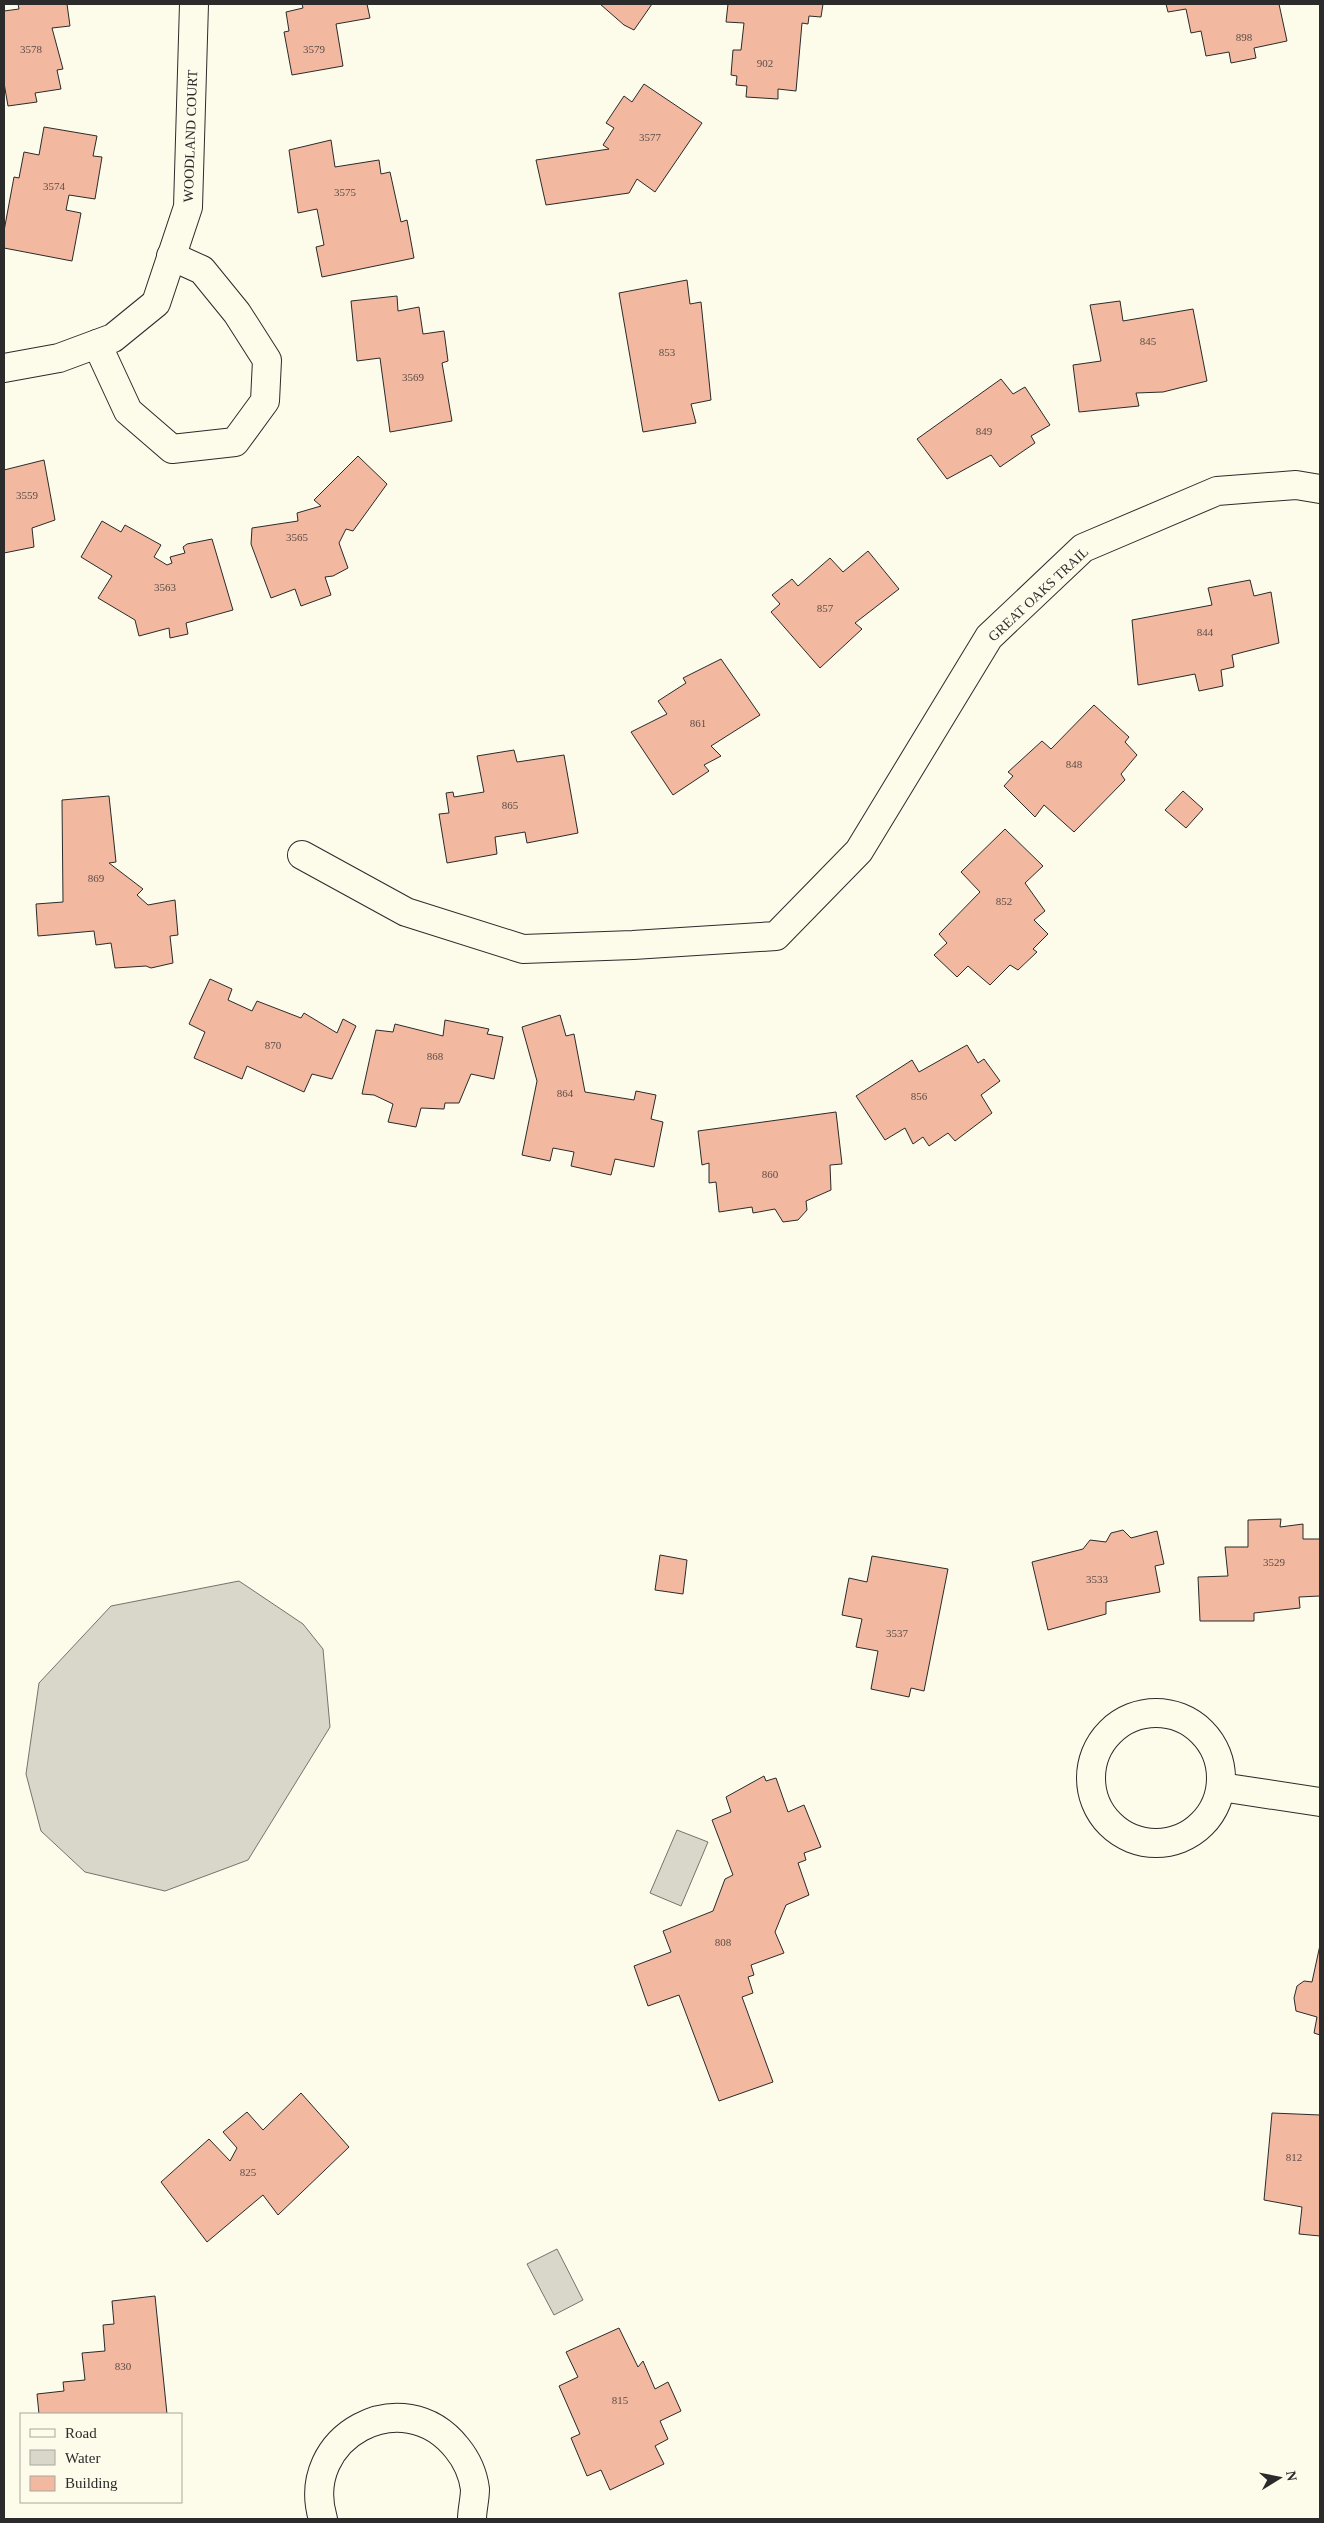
<svg xmlns="http://www.w3.org/2000/svg" width="1324" height="2523" font-family="Georgia,serif">
  <rect width="100%" height="100%" fill="#fdfbea"/>
  <g fill="#d8d7c9" stroke="#74746e">
    <polygon points="239,1581 303,1624 323,1649 330,1727 248,1860 165,1891 85,1872 41,1831 26,1774 39,1683 111,1606"/>
    <polygon points="677,1830 708,1842 681,1906 650,1893"/>
    <polygon points="557,2249 583,2300 554,2315 527,2264"/>
  </g>
  <g fill="#f2b8a0" stroke="#2b2b2b">
    <polygon points="18,4 67,4 70,26 52,28 63,69 57,70 61,89 35,93 37,102 8,106 4,83 4,11 19,9"/>
    <polygon points="302,4 367,4 370,18 336,24 343,66 292,75 284,32 289,31 286,12 303,8"/>
    <polygon points="600,4 652,4 634,30 624,25"/>
    <polygon points="728,4 823,4 821,17 809,16 808,24 802,23 796,91 778,89 778,99 746,97 747,86 736,85 737,76 731,75 733,50 741,50 744,23 726,22"/>
    <polygon points="1166,4 1279,4 1287,41 1254,48 1256,58 1231,63 1229,52 1206,56 1201,31 1191,33 1186,9 1168,12"/>
    <polygon points="644,84 702,123 655,192 637,179 629,193 546,205 536,160 609,149 603,145 614,128 606,123 624,96 632,102"/>
    <polygon points="44,127 97,136 93,156 102,157 95,199 69,195 66,210 81,213 72,261 4,248 4,231 14,177 19,178 24,152 39,155"/>
    <polygon points="331,140 335,167 379,160 381,174 390,172 401,222 407,220 414,258 322,277 316,247 324,245 317,209 298,213 289,150"/>
    <polygon points="687,280 690,304 701,302 711,400 691,404 696,423 643,432 619,293"/>
    <polygon points="397,296 398,311 419,307 423,334 444,331 448,361 442,363 452,421 390,432 380,358 357,361 351,301"/>
    <polygon points="1120,301 1123,321 1193,309 1207,381 1163,392 1136,393 1139,406 1079,412 1073,365 1101,361 1090,305"/>
    <polygon points="1001,379 1013,394 1025,387 1050,425 1031,436 1035,443 1000,467 991,455 947,479 917,439"/>
    <polygon points="358,456 387,484 353,531 346,529 339,543 348,568 333,576 325,577 331,595 301,606 295,589 271,598 251,544 252,528 298,521 297,513 321,506 314,500"/>
    <polygon points="44,460 55,520 32,528 34,547 4,553 4,466 4,470"/>
    <polygon points="102,521 121,532 125,525 161,545 154,557 167,565 172,563 170,557 185,553 183,547 187,544 212,539 233,610 186,623 188,634 170,638 169,628 139,636 135,620 98,598 112,576 81,557"/>
    <polygon points="868,551 899,589 855,623 862,629 820,668 771,612 780,604 772,595 792,579 798,586 830,558 843,572"/>
    <polygon points="1250,580 1254,596 1271,592 1279,643 1232,655 1234,667 1221,670 1223,686 1199,691 1195,674 1138,685 1132,620 1212,605 1208,588"/>
    <polygon points="721,659 760,715 711,746 721,756 704,765 709,771 673,795 631,732 667,714 658,701 686,683 683,678"/>
    <polygon points="1094,705 1129,737 1125,742 1137,755 1121,774 1125,780 1074,832 1044,805 1035,817 1004,786 1013,776 1008,772 1042,741 1051,749"/>
    <polygon points="514,750 517,762 564,755 578,833 527,843 525,832 495,837 497,854 447,863 439,814 449,813 446,793 453,792 454,797 484,792 477,756"/>
    <polygon points="1183,791 1203,809 1186,828 1165,810"/>
    <polygon points="109,796 116,862 109,863 143,889 137,895 148,905 175,900 178,935 170,936 173,963 151,968 146,966 115,968 111,943 96,945 94,931 38,936 36,904 63,902 62,800"/>
    <polygon points="1005,829 1043,866 1025,883 1045,911 1034,920 1048,934 1033,949 1037,952 1018,970 1010,965 990,985 968,966 957,977 934,955 947,943 939,934 980,892 961,872"/>
    <polygon points="210,979 232,989 228,1000 252,1011 257,1001 301,1018 304,1013 337,1033 343,1019 356,1026 332,1079 312,1074 304,1092 247,1066 242,1079 194,1058 205,1032 189,1024"/>
    <polygon points="560,1015 566,1036 574,1034 585,1092 634,1100 636,1091 656,1095 651,1119 663,1122 654,1167 615,1159 611,1175 571,1166 574,1152 553,1148 550,1161 522,1155 537,1081 522,1027"/>
    <polygon points="445,1020 489,1029 487,1034 503,1037 494,1079 471,1074 459,1103 445,1103 444,1109 421,1108 416,1127 388,1122 393,1104 374,1095 362,1094 376,1030 393,1032 395,1024 443,1036"/>
    <polygon points="967,1045 978,1063 984,1059 1000,1081 981,1095 992,1113 955,1141 948,1133 929,1146 923,1137 913,1144 905,1128 885,1140 856,1096 912,1060 919,1072"/>
    <polygon points="836,1112 842,1164 830,1165 831,1190 806,1201 807,1210 798,1220 783,1222 775,1209 753,1213 752,1207 719,1212 716,1182 709,1183 709,1163 702,1165 698,1131"/>
    <polygon points="1281,1519 1280,1527 1303,1524 1303,1539 1320,1539 1320,1596 1299,1597 1300,1608 1254,1613 1254,1621 1200,1621 1198,1577 1228,1576 1225,1547 1248,1547 1248,1520"/>
    <polygon points="1123,1530 1131,1538 1157,1531 1164,1564 1155,1566 1160,1592 1106,1602 1106,1614 1048,1630 1032,1562 1083,1549 1090,1540 1106,1542 1111,1533"/>
    <polygon points="660,1555 687,1560 683,1594 655,1590"/>
    <polygon points="872,1556 948,1569 924,1691 911,1688 909,1697 871,1689 878,1651 856,1647 862,1619 842,1615 849,1578 867,1582"/>
    <polygon points="764,1776 766,1781 776,1778 788,1812 804,1805 821,1847 804,1853 806,1860 798,1863 809,1895 786,1905 775,1932 784,1953 751,1965 754,1975 748,1977 753,1993 742,1997 773,2082 719,2101 679,1995 648,2006 634,1966 671,1952 663,1931 713,1911 725,1879 733,1875 712,1820 731,1812 726,1797"/>
    <polygon points="1320,1945 1320,2035 1314,2033 1317,2017 1296,2011 1294,1998 1297,1986 1304,1981 1312,1982"/>
    <polygon points="301,2093 349,2147 278,2215 263,2195 207,2242 161,2182 209,2139 230,2161 237,2148 223,2132 247,2112 263,2130"/>
    <polygon points="1272,2113 1320,2115 1320,2236 1299,2234 1302,2207 1264,2200"/>
    <polygon points="155,2296 167,2414 39,2414 37,2394 64,2391 63,2382 85,2380 82,2353 105,2351 103,2325 114,2324 112,2301"/>
    <polygon points="619,2328 638,2367 643,2361 655,2389 668,2382 681,2411 660,2421 668,2439 655,2446 664,2464 610,2490 601,2470 587,2476 571,2438 580,2434 559,2386 578,2377 566,2352"/>
  </g>
  <g fill="none" stroke-linecap="round" stroke-linejoin="round">
    <g stroke="#2b2b2b" stroke-width="30">
      <g id="street">
        <polyline points="97,344 128,411 172,449 235,442 265,401 267,360 237,313 202,270 171,256"/>
        <polyline points="4,368 59,358 113,338 156,303 188,207 194,4"/>
        <polyline points="302,855 406,912 523,949 633,945 776,936 859,851 989,637 1083,548 1217,491 1296,485 1320,489"/>
        <circle cx="1156" cy="1778" r="65"/>
        <polyline points="1221,1787 1320,1802"/>
        <path d="M323 2519C298 2437 403 2380 457 2448 466 2459 473 2474 475 2489 475 2499 472 2510 472 2519"/>
      </g>
    </g>
    <use href="#street" stroke="#fdfbea" stroke-width="28"/>
  </g>
  <g text-anchor="middle" stroke-width="4" stroke-linejoin="round" paint-order="stroke">
    <g font-size="11" fill="#5d4e48">
      <text x="1244" y="41">898</text>
      <text x="31" y="53">3578</text>
      <text x="314" y="53">3579</text>
      <text x="765" y="67">902</text>
      <text x="650" y="141">3577</text>
      <text x="54" y="190">3574</text>
      <text x="345" y="196">3575</text>
      <text x="1148" y="345">845</text>
      <text x="667" y="356">853</text>
      <text x="413" y="381">3569</text>
      <text x="984" y="435">849</text>
      <text x="27" y="499">3559</text>
      <text x="297" y="541">3565</text>
      <text x="165" y="591">3563</text>
      <text x="825" y="612">857</text>
      <text x="1205" y="636">844</text>
      <text x="698" y="727">861</text>
      <text x="1074" y="768">848</text>
      <text x="510" y="809">865</text>
      <text x="96" y="882">869</text>
      <text x="1004" y="905">852</text>
      <text x="273" y="1049">870</text>
      <text x="435" y="1060">868</text>
      <text x="565" y="1097">864</text>
      <text x="919" y="1100">856</text>
      <text x="770" y="1178">860</text>
      <text x="1274" y="1566">3529</text>
      <text x="1097" y="1583">3533</text>
      <text x="897" y="1637">3537</text>
      <text x="723" y="1946">808</text>
      <text x="1294" y="2161">812</text>
      <text x="248" y="2176">825</text>
      <text x="123" y="2370">830</text>
      <text x="620" y="2404">815</text>
    </g>
    <g font-size="14" fill="#2b2b2b" stroke="#fdfbea">
      <text transform="translate(190 136) rotate(-88)" y="5">WOODLAND COURT</text>
      <text transform="translate(1038 594) rotate(-43)" y="5">GREAT OAKS TRAIL</text>
    </g>
  </g>
  <rect width="1324" height="2523" fill="none" stroke="#2b2b2b" stroke-width="10"/>
  <rect x="20" y="2413" width="162" height="90" fill="#fdfbea" stroke="#a9a89e"/>
  <rect x="30" y="2429" width="25" height="8" fill="#fdfbea" stroke="#a9a89e"/>
  <text x="65" y="2438" font-size="15" fill="#2b2b2b">Road</text>
  <rect x="30" y="2450" width="25" height="15" fill="#d8d7c9" stroke="#a9a89e"/>
  <text x="65" y="2463" font-size="15" fill="#2b2b2b">Water</text>
  <rect x="30" y="2476" width="25" height="15" fill="#f2b8a0" stroke="#a9a89e"/>
  <text x="65" y="2488" font-size="15" fill="#2b2b2b">Building</text>
  <g transform="translate(1279 2478) rotate(80)" stroke="#fdfbea" stroke-width="4" paint-order="stroke">
  <path d="M0-4L9 19L0 12L-9 19Z" fill="#2b2b2b"/>
  <text y="-8" font-size="14" font-weight="bold" text-anchor="middle" fill="#2b2b2b">N</text>
  </g>
</svg>
